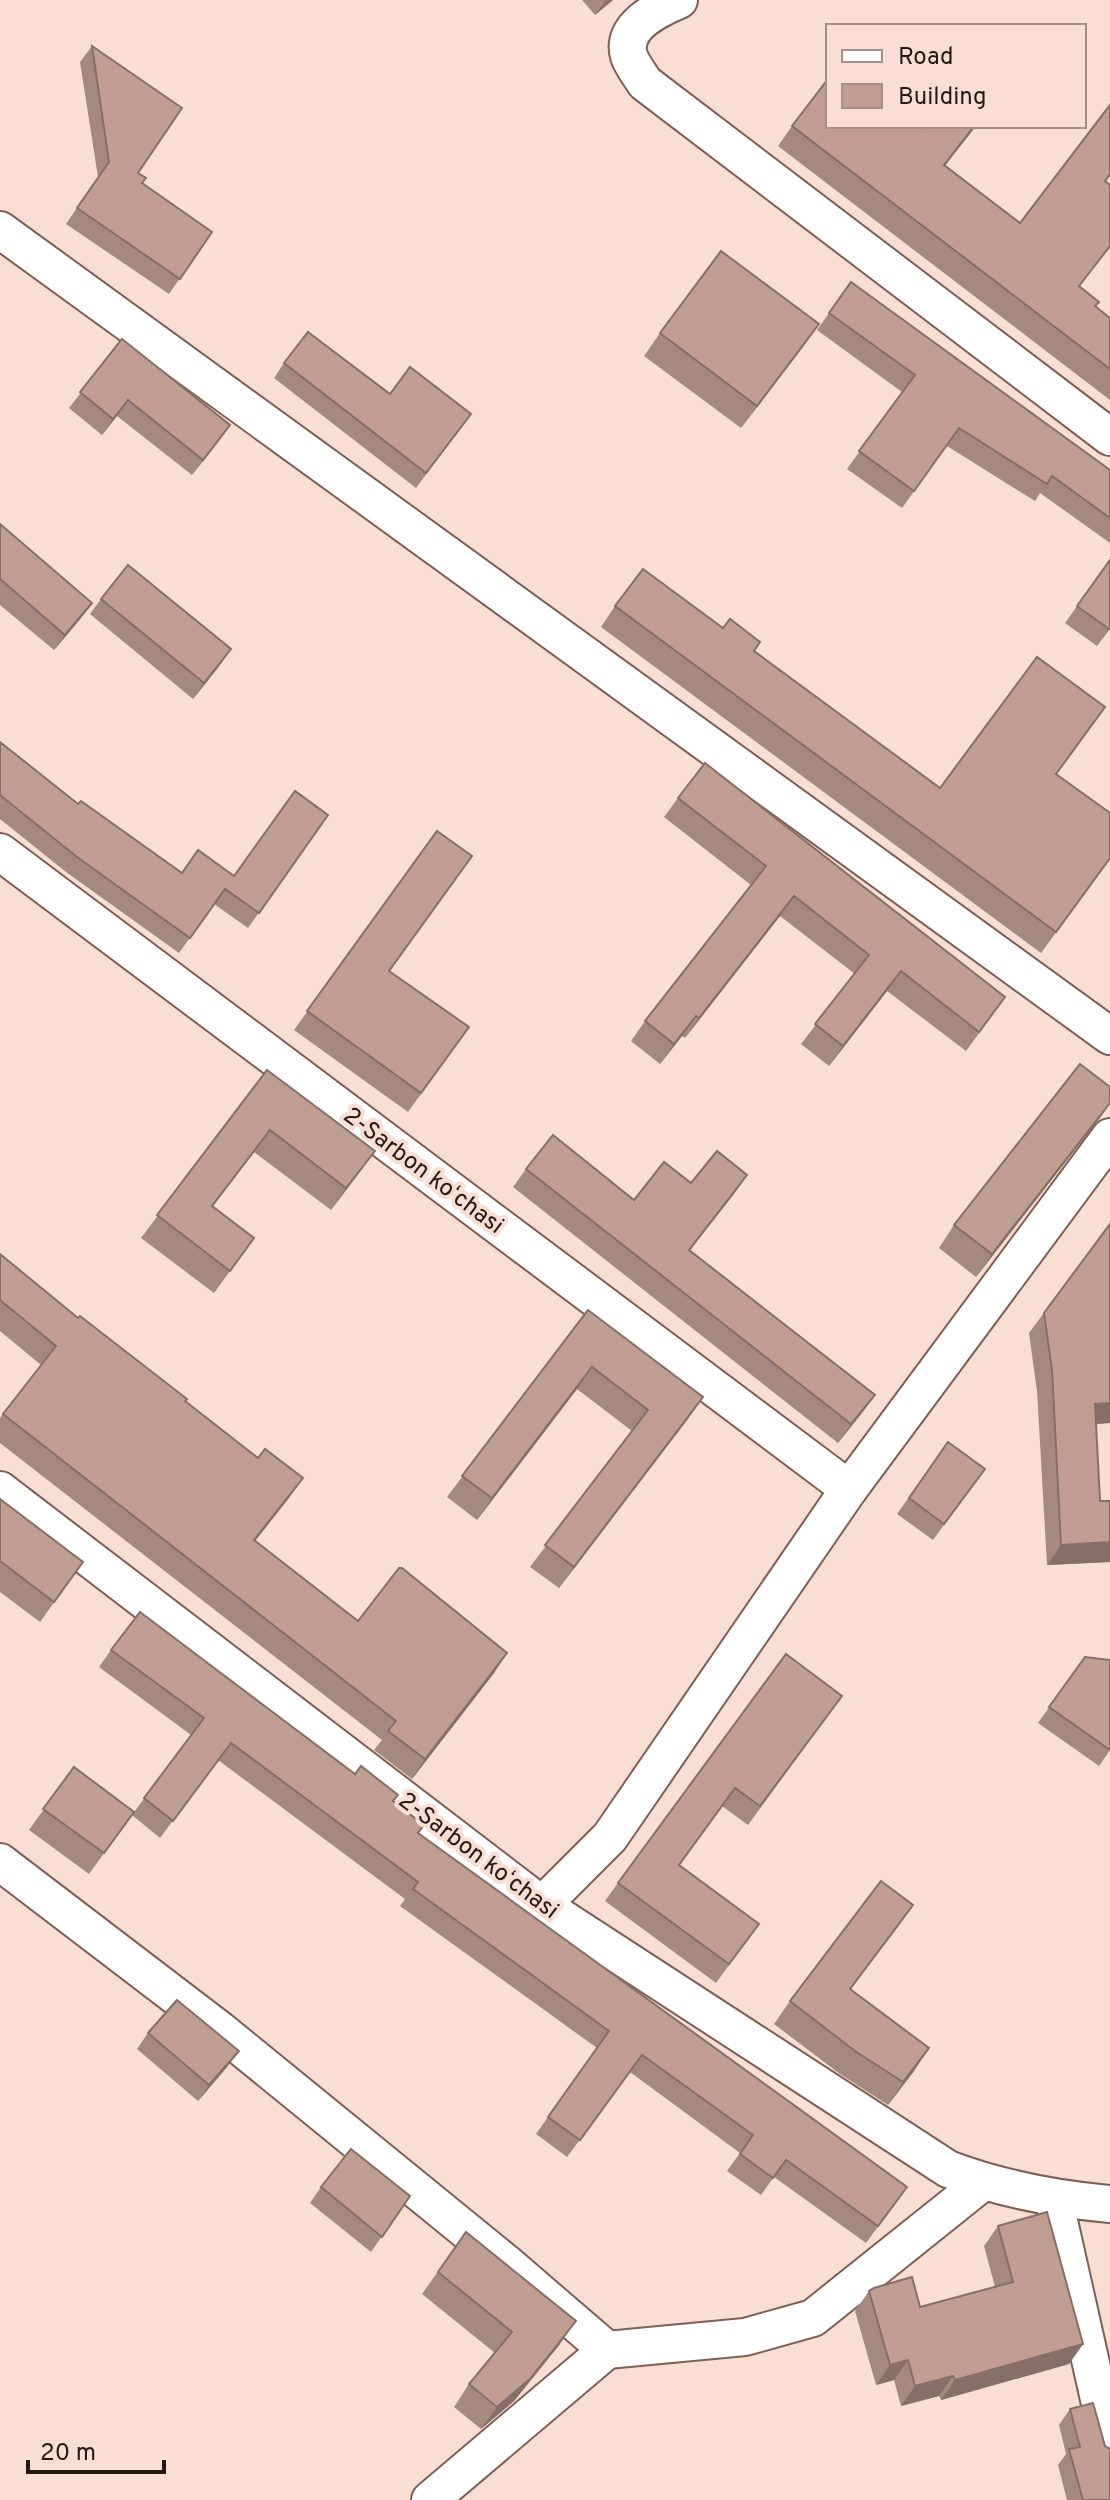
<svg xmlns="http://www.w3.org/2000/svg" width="1110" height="2500" font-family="Overpass,sans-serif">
  <rect width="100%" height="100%" fill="#fbded3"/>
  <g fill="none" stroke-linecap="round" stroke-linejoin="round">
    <g stroke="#7e5f54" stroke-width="40">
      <g id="street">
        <path d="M679 0C658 9 620 26 629 56 632 65 640 75 645 83L1110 437"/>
        <polyline points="0,230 1110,1036"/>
        <polyline points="0,852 849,1489"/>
        <path d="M0 1490 542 1905 948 2169C1001 2189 1054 2199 1110 2204"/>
        <polyline points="0,1862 220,2030 506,2263 607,2350 745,2337 813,2318 983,2182"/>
        <polyline points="542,1905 610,1837 849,1489 1110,1137"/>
        <polyline points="1054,2199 1110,2448"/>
        <polyline points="430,2500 607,2350"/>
      </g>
    </g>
    <use href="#street" stroke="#fff" stroke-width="36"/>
  </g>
  <g fill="#a5897e">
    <polygon points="582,0 613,0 595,15"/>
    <polygon points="92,46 142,183 212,232 169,294 66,224 98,177 80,62"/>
    <polygon points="1110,105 1110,176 1106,181 1080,287 1096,307 1110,318 1110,400 778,146 792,126 922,128 923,126 976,126 945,165 1020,223"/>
    <polygon points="851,282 1110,470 1110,543 1040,493 1035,501 947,446 902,508 847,469 902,392 817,330"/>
    <polygon points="819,324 741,428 644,356 660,333"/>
    <polygon points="122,339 230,425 192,475 117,416 102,435 69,408"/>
    <polygon points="284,363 390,394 471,414 416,488 274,378"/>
    <polygon points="0,524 81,618 54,650 0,605"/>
    <polygon points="1110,560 1110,629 1097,646 1065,623"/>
    <polygon points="101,599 220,665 193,699 90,614"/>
    <polygon points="615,606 754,651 940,788 1056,774 1110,859 1041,953 601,627"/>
    <polygon points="0,742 78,804 182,873 234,876 328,815 248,928 214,904 179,953 66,872 0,819"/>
    <polygon points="678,798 991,1017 966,1051 887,991 829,1066 801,1044 855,974 780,916 685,1038 682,1036 660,1064 631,1041 645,1021 751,885 664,817"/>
    <polygon points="437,831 390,971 469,1027 408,1112 294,1030"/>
    <polygon points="267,1070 375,1151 331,1210 254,1152 213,1206 254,1238 214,1293 141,1238"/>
    <polygon points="1102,1115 976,1277 939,1248 954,1225"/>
    <polygon points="526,1169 634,1200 691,1183 747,1175 690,1250 875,1395 838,1443 513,1187"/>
    <polygon points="1110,1224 1110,1423 1096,1424 1100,1501 1110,1501 1110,1562 1047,1565 1037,1391 1029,1333"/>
    <polygon points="0,1254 78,1318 258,1458 303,1478 255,1541 358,1621 494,1673 412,1779 374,1750 382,1740 0,1443 0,1418 41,1365 0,1331"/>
    <polygon points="588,1310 703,1397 559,1588 530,1567 632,1431 577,1389 477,1520 447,1497"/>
    <polygon points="948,1442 985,1469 933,1540 897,1514"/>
    <polygon points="0,1499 83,1562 40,1622 0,1592"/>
    <polygon points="111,1650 393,1802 418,1833 907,2187 866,2243 774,2177 761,2195 727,2171 740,2153 630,2072 567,2157 536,2134 597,2048 400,1906 405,1899 218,1760 160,1838 132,1815 191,1735 99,1667"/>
    <polygon points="1085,1657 1110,1750 1099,1766 1038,1723"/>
    <polygon points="842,1696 748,1825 722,1806 679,1865 759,1924 716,1983 605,1901 618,1883"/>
    <polygon points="74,1767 134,1812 89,1874 29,1830"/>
    <polygon points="913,1905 851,1989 914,2071 888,2105 840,2074 774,2024 790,2001"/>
    <polygon points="148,2033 227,2067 198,2101 137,2049"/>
    <polygon points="321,2187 410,2196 371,2252 310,2203"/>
    <polygon points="998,2226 1083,2344 1069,2364 941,2400 939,2396 901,2406 894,2380 876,2385 855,2311 869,2291 920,2307 995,2287 984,2246"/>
    <polygon points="466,2232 560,2344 514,2401 481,2429 454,2407 469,2384 495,2353 422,2294"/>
    <polygon points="1070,2409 1105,2446 1110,2500 1067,2500 1058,2465 1066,2454 1059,2425"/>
  </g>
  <g fill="#866f66">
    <polygon points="606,0 613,0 595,15"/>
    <polygon points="974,126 976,126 930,185 944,165"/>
    <polygon points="819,324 803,347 741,428 757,406"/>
    <polygon points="128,400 117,416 102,435 113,419"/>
    <polygon points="230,425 219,441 192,475 203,460"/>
    <polygon points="92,603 81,618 54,650 65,635"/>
    <polygon points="231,649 220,665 193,699 204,683"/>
    <polygon points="794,896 780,916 685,1038 699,1018"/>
    <polygon points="901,971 887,991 829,1066 843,1046"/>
    <polygon points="696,1016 682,1036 660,1064 674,1044"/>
    <polygon points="1110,1103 1102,1115 976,1277 992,1254"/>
    <polygon points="270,1130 254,1152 196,1228 212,1206"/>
    <polygon points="375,1151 359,1173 331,1210 346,1188"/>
    <polygon points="747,1175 734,1194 676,1268 689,1250"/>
    <polygon points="592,1367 577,1389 477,1520 492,1498"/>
    <polygon points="875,1395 862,1413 838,1443 851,1424"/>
    <polygon points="703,1397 688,1419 559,1588 574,1567"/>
    <polygon points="1110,1403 1110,1423 1081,1425 1095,1404"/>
    <polygon points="303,1478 289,1498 240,1560 254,1540"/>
    <polygon points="1110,1542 1110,1562 1047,1565 1061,1545"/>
    <polygon points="507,1653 494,1673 412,1779 425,1759"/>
    <polygon points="913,1905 897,1928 834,2011 850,1989"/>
    <polygon points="929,2048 914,2071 888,2105 903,2082"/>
    <polygon points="239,2051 227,2067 198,2101 209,2085"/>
    <polygon points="576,2321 560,2344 514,2401 481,2429 497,2407"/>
    <polygon points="1083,2344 1069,2364 941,2400 955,2380"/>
    <polygon points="908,2360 894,2380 876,2385 890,2365"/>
    <polygon points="953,2376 939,2396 901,2406 915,2386"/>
  </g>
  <g fill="#c09f92" stroke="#866f66" stroke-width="2">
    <polygon points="92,46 182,108 138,173 146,178 142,183 212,232 180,279 77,208 109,162"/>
    <polygon points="828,79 828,126 919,126 922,128 923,126 974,126 944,165 1020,223 1110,105 1110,174 1105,181 1110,185 1110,246 1079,286 1099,302 1095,306 1110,318 1110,369 792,126"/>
    <polygon points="721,251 819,324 757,406 660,333"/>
    <polygon points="851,282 1110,470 1110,518 1052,476 1047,484 959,428 914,491 859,451 915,375 829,313"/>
    <polygon points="308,332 390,394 410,367 471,414 426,473 284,363"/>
    <polygon points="122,339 230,425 203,460 128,400 113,419 80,392"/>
    <polygon points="0,524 92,603 65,635 0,579"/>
    <polygon points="1110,560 1110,628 1109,629 1077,606"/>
    <polygon points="128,565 231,649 204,683 101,599"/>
    <polygon points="643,569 723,628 730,619 760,642 754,651 940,788 1037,657 1105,707 1056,774 1110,813 1110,858 1056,932 615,606"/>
    <polygon points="0,742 78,804 81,801 182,873 198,850 234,876 295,791 328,815 259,913 225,889 190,938 77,857 0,795"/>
    <polygon points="705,763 1005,997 979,1032 901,971 843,1046 815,1024 869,955 794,896 699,1018 696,1016 674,1044 645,1021 766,866 678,798"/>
    <polygon points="437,831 472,856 389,971 469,1027 421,1093 307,1011"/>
    <polygon points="1080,1064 1110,1087 1110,1103 992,1254 954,1225"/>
    <polygon points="267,1070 375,1151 346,1188 270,1130 212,1206 254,1238 230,1271 157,1215"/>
    <polygon points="553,1135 634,1200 664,1162 691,1183 717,1151 747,1175 689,1250 875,1395 851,1424 526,1169"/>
    <polygon points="1110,1224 1110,1403 1095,1404 1100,1501 1110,1501 1110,1542 1061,1545 1052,1370 1044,1313"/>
    <polygon points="0,1254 78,1318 80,1316 187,1399 185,1401 258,1458 265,1449 303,1478 254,1540 358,1621 399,1568 402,1568 507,1653 425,1759 388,1731 396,1721 3,1414 56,1346 0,1300"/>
    <polygon points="588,1310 703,1397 574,1567 545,1545 648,1410 592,1367 492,1498 462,1476"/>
    <polygon points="948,1442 985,1469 944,1524 909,1498"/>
    <polygon points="0,1499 83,1562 54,1602 0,1561"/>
    <polygon points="140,1612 355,1774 361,1766 398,1795 393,1801 424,1825 418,1833 907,2187 878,2226 786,2160 773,2178 740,2154 753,2135 642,2055 580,2140 548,2117 609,2031 413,1889 418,1882 231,1743 173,1821 144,1798 204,1718 111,1650"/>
    <polygon points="786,1654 842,1696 760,1806 735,1788 679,1865 759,1924 729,1964 618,1883"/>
    <polygon points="1085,1657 1110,1660 1110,1750 1049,1707"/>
    <polygon points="74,1767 134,1812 104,1853 43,1809"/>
    <polygon points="881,1881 913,1905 850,1989 929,2048 903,2082 855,2051 790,2001"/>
    <polygon points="177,2000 239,2051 209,2085 148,2033"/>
    <polygon points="351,2149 410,2196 382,2237 321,2187"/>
    <polygon points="1047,2212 1083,2344 955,2380 953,2376 915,2386 908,2360 890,2365 869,2291 874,2288 912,2277 920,2307 1013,2282 998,2226"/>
    <polygon points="466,2232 576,2321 530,2379 497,2407 469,2384 512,2332 438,2272"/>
    <polygon points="1093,2403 1105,2446 1110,2449 1110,2500 1083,2500 1069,2449 1080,2447 1070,2409"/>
  </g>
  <g text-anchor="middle" stroke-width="8" stroke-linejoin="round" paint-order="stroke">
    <g font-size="24" fill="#251914" stroke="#fbded3">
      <text transform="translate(424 1170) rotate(37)" y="8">2-Sarbon koʻchasi</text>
      <text transform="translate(479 1855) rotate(37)" y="8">2-Sarbon koʻchasi</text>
    </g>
  </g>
  <rect x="826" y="24" width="260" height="104" fill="#fbded3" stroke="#a58f87" stroke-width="2"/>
  <rect x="842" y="50" width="40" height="12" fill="#ffffff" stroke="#a58f87" stroke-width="2"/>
  <text x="898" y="64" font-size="24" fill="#251914">Road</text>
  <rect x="842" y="84" width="40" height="24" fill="#c09f92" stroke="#a58f87" stroke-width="2"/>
  <text x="898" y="104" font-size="24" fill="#251914">Building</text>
  <path d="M28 2460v12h136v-12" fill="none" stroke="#251914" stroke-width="4"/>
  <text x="40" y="2460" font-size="24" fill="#251914" stroke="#fbded3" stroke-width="6" paint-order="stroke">20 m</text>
</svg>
